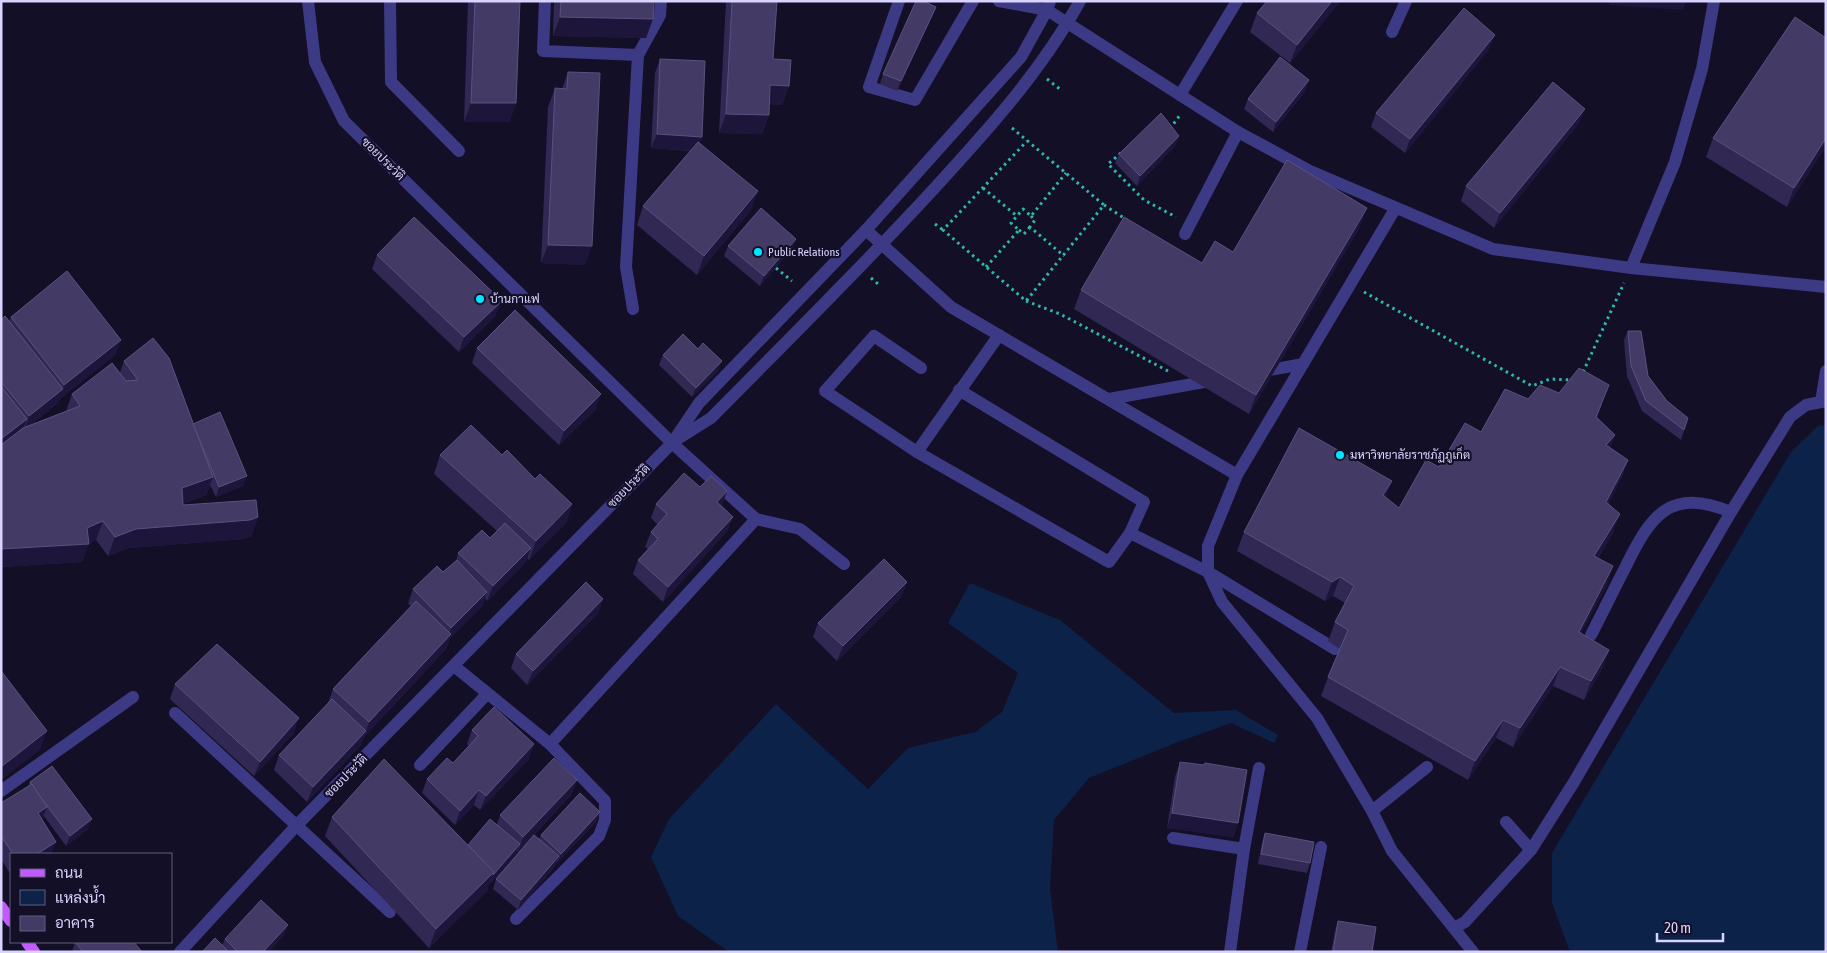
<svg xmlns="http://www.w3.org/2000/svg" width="1827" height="953" font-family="'Asap Condensed',Sarabun,sans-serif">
  <rect width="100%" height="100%" fill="#130f26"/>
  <g fill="#0c2248">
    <polygon points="1819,425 1826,426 1826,952 1570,952 1552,903 1552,853 1791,452"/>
    <polygon points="970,583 1060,620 1174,713 1236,710 1278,735 1274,743 1231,723 1178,742 1089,778 1054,820 1050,888 1058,952 729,952 678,916 651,857 669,819 776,704 868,789 908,748 975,732 1002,712 1018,673 948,623"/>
  </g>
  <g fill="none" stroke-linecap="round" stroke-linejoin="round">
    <g stroke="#2fb8b0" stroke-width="3" stroke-dasharray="2.5 4" stroke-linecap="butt">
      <polyline points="1047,79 1061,90"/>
      <polyline points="1012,128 1104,205 1026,301 943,230 1027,141"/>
      <polyline points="1170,129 1180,115"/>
      <polyline points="1121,153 1108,164 1144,200 1176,217"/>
      <polyline points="983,188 1017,216"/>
      <polyline points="1104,205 1127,220"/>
      <polyline points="1031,216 1035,220 1030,227 1064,256"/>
      <polyline points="935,224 943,230"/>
      <polyline points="1019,230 1024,234 1030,227"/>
      <polyline points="986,267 1019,230 1011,223 1023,209 1031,216 1066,173"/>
      <polyline points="776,268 792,281"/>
      <polyline points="871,278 878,284"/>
      <polyline points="1364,292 1532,386 1550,379 1572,380"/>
      <polyline points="1026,301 1060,314 1168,371"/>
      <polyline points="1583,372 1624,283"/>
    </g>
    <g stroke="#3d3a85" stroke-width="12">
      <polyline points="308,1 315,62 344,121 672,443 756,519 800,529 844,564"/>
      <polyline points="390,1 391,82 459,151"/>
      <polyline points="545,1 543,51 638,55 660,15 661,1"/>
      <polyline points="899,1 869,87 915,100 973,1"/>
      <polyline points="999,1 1047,10 1238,132 1310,171 1493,249 1631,268 1826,287"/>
      <polyline points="1392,32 1406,1"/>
      <polyline points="1180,95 1237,1"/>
      <polyline points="1395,209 1237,475 1208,546 1208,572 1222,602 1317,718 1372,811 1392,851 1473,952"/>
      <polyline points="866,230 951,307 1237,475"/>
      <polyline points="1185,234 1238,132"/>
      <polyline points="1631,268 1675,162 1702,69 1714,1"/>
      <polyline points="633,309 626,267 638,55"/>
      <polyline points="921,368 874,336 825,391 917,452 1109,562 1130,533 1208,572 1335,649"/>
      <polyline points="1259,372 1303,364"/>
      <polyline points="959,390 1144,502 1130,533"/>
      <polyline points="1109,399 1215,380"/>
      <polyline points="1821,402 1826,371"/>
      <path d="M676 440 711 418C785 343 860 269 931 192 986 132 1040 73 1080 1"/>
      <polyline points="917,452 999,335"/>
      <path d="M1591 635C1603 612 1614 589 1626 566 1651 515 1670 487 1731 512"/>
      <polyline points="454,666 550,744 605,801 605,820 599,836 516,919"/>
      <polyline points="175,713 390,912"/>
      <polyline points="550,744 756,519"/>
      <polyline points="420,765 487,694"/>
      <polyline points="1,791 133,697"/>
      <polyline points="1372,811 1427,767"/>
      <polyline points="1173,838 1244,849"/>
      <polyline points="1531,850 1574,782 1731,512 1790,417 1806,405 1826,401"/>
      <polyline points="1454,928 1465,922 1531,850 1506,822"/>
      <polyline points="180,952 297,825 672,443 699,403 866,230 1021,57 1047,10 1050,1"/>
      <polyline points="1230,952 1244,849 1259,768"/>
      <polyline points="1300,952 1321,847"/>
    </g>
    <g stroke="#c25bff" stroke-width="12">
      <polyline points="1,907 11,921"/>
      <polyline points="27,942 34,952"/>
    </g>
  </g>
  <g fill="#312854">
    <polygon points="468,1 520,1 516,103 509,122 464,122"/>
    <polygon points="554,1 654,1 646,38 553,36"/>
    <polygon points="726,1 777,1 773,59 789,86 782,105 769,104 769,115 762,134 719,133"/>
    <polygon points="1340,1 1290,63 1250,32 1257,13"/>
    <polygon points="936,7 932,17 897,91 880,84 883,74"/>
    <polygon points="1826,38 1826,146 1787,207 1706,157 1713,138"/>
    <polygon points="1489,49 1405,153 1371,127 1376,113"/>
    <polygon points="660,59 702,137 700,143 751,210 697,275 637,225 643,206 690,151 651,148 655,73"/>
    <polygon points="568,72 585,265 541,263 548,107 555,88 562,89"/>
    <polygon points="1306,90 1273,132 1244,109 1248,99"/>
    <polygon points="1579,123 1494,228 1461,201 1466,186"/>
    <polygon points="1179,136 1175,146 1137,186 1115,163 1119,154"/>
    <polygon points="1360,227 1249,414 1074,309 1081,290 1202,263 1233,252"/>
    <polygon points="728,246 792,249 760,286 724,256"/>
    <polygon points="377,255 496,315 459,352 372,269"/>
    <polygon points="11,317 116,354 60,399 58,403 32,424 66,411 72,394 120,372 124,361 193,424 243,486 216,497 210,485 206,495 183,504 183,505 258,517 251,536 243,539 129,548 108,556 96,540 89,543 82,562 1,567 1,320 9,321"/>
    <polygon points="1628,331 1648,376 1667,401 1688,418 1681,440 1642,411 1627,376 1624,340"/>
    <polygon points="477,348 596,409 559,445 472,363"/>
    <polygon points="663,355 718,371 692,397 659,365"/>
    <polygon points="1559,393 1602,404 1597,417 1615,435 1610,448 1628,460 1621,479 1608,504 1613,533 1598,558 1607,585 1581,633 1609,650 1602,669 1584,700 1553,686 1513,747 1496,738 1468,780 1321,696 1328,677 1340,649 1328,641 1335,622 1345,603 1333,596 1325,601 1237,551 1244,532 1386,498 1399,508 1439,467 1481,432 1528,399"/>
    <polygon points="440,455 502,455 572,504 566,523 529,560 527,558 526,562 487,601 485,598 482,606 450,638 446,649 364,737 360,746 307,802 274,770 279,755 328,703 333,689 411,606 408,604 413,589 443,572 456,561 458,553 490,538 497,531 434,474"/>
    <polygon points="700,487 722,506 733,517 727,531 663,602 633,574 638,560 648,549 645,547 651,532 658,525 651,518 656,504"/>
    <polygon points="907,582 901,597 837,661 813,637 818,623"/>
    <polygon points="603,599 598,613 527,685 511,668 516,654"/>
    <polygon points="175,684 294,733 254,776 170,699"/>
    <polygon points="472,730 529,759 480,810 474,805 455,825 422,793 427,779 453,763 469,746 467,744"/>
    <polygon points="1180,762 1238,823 1233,837 1167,828 1175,777"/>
    <polygon points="30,782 88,829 66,846 44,816 42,820 51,854 11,854 11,875 1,859 1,803 28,786"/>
    <polygon points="572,794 534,835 539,839 541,835 600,812 596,822 557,863 556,863 555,866 518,910 493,889 496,879 530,839 518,852 517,851 516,854 489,884 487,891 429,948 325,836 332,817 468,845 497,824 500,815"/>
    <polygon points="1265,833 1310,863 1307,873 1258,864 1262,843"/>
    <polygon points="1338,921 1372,952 1331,952 1335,931"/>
    <polygon points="284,935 269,952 202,952 222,945 225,939"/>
    <polygon points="75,942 142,952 72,952"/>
  </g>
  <g fill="#1d163a">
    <polygon points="1332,1 1340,1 1290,63 1297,45"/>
    <polygon points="1610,1 1686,1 1683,10 1609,5"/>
    <polygon points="936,7 932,17 897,91 901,81"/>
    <polygon points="560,17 653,19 646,38 553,36"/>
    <polygon points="1495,35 1489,49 1405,153 1410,139"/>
    <polygon points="1309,80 1306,90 1273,132 1276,122"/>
    <polygon points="770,85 789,86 782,105 763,104"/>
    <polygon points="471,103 516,103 509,122 464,122"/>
    <polygon points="1585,109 1579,123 1494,228 1500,213"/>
    <polygon points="726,114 769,115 762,134 719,133"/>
    <polygon points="657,134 702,137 697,151 651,148"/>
    <polygon points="1179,136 1175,146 1137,186 1140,176"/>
    <polygon points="1826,138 1826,146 1787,207 1794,188"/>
    <polygon points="758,191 751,210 697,275 704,256"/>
    <polygon points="1367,208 1360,227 1249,414 1256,395"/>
    <polygon points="796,239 792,249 760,286 764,276"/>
    <polygon points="548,245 592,246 585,265 541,263"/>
    <polygon points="502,301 496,315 459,352 464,337"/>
    <polygon points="121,340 116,354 60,399 58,403 24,431 29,416 63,389 64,385"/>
    <polygon points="722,361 718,371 692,397 696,388"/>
    <polygon points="601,394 596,409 559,445 564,431"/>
    <polygon points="27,419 20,438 1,453 1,439"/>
    <polygon points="1615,435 1608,454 1606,445"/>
    <polygon points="1628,460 1621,479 1599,521 1606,502"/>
    <polygon points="247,476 243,486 216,497 219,487"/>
    <polygon points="213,477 206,495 175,507 182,488"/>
    <polygon points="1392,481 1385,500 1383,495"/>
    <polygon points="727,491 722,506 712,517 717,502"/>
    <polygon points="572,504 566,523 529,560 536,541"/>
    <polygon points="1620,514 1613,533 1588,574 1594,556"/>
    <polygon points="258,517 251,536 243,539 129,548 108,556 115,537 136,529"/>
    <polygon points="733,517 727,531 663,602 668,587"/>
    <polygon points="103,521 96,540 88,544 89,544 82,562 1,567 1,549 87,528"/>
    <polygon points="531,548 526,562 487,601 493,586"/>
    <polygon points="1613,566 1607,585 1572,651 1579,632"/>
    <polygon points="1340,577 1333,596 1325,601 1332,582"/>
    <polygon points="907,582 901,597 837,661 843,646"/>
    <polygon points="487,592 482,606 450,638 446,649 364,737 369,722 447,639 451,628"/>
    <polygon points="603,599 598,613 527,685 533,671"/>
    <polygon points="1609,650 1602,669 1584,700 1591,681"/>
    <polygon points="1560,667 1553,686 1513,747 1520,728"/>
    <polygon points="299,718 294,733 254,776 260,762"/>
    <polygon points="1503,720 1496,738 1468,780 1475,761"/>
    <polygon points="47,731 40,750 1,780 1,767"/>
    <polygon points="366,731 360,746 307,802 313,787"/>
    <polygon points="534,744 529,759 480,810 486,796"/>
    <polygon points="577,780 572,794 518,852 523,837"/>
    <polygon points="479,790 474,805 455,825 460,811"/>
    <polygon points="47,807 41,822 38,813"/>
    <polygon points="600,812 596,822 557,863 561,854"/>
    <polygon points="1172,813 1238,823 1233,837 1167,828"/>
    <polygon points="92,819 88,829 66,846 70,836"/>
    <polygon points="56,842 51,854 37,854"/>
    <polygon points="520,844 516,854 490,885 493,875"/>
    <polygon points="559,856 555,866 518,910 521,900"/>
    <polygon points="494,872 487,891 429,948 436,929"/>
    <polygon points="288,925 284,935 269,952 263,952"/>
  </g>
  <g fill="#433a66" stroke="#5a527e">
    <polygon points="475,1 520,1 516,103 471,103"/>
    <polygon points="561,1 654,1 653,19 560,17"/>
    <polygon points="732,1 777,1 773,59 791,60 789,86 770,85 769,115 726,114"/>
    <polygon points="916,1 923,1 936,7 901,81 883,74"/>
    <polygon points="1267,1 1332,1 1297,45 1257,13"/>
    <polygon points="1464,8 1495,35 1410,139 1376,113"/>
    <polygon points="1795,17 1826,38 1826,138 1794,188 1713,138"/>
    <polygon points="1280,57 1309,80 1276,122 1248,99"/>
    <polygon points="660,59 705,61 702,137 657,134"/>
    <polygon points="568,72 600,73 592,246 548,245 555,88 567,89"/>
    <polygon points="1553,82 1585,109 1500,213 1466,186"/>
    <polygon points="1161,113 1179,136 1140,176 1119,154"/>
    <polygon points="698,142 758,191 704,256 643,206"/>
    <polygon points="1287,160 1367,208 1256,395 1081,290 1124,217 1202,263 1215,241 1233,252"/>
    <polygon points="761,208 796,239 764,276 728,246"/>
    <polygon points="414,217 502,301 464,337 377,255"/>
    <polygon points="67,271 121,340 64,385 11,317"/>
    <polygon points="515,310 601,394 564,431 477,348"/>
    <polygon points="5,316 63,389 29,416 1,382 1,320"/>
    <polygon points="1628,331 1641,331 1648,376 1667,401 1688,418 1684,430 1646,401 1631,366"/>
    <polygon points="683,334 698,349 703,343 722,361 696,388 663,355"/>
    <polygon points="153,338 169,358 213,477 182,488 183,505 256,500 258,517 250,520 136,529 115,537 103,521 87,528 89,544 1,549 1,445 23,428 80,406 72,394 112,363 126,381 138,380 124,361"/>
    <polygon points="1579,368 1609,385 1596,417 1615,435 1606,445 1628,460 1606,502 1620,514 1594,556 1613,566 1579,632 1609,650 1591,681 1560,667 1520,728 1503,720 1475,761 1328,677 1348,630 1335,622 1354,586 1340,577 1332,582 1244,532 1299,428 1392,481 1383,495 1399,508 1426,460 1439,467 1465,423 1481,432 1505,389 1528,399 1540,385 1559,393"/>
    <polygon points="1,386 27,419 1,439"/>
    <polygon points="220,412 247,476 219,487 193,424"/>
    <polygon points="471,425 502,455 507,450 535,479 540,474 572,504 536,541 440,455"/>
    <polygon points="684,473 700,487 711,476 727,491 717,502 733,517 668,587 638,560 658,539 651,532 667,514 656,504"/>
    <polygon points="505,523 531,548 493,586 458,553 482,530 490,538"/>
    <polygon points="884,559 907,582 843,646 818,623"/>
    <polygon points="457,560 487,592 451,628 413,589 437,566 443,572"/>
    <polygon points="586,582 603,599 533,671 516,654"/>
    <polygon points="416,601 451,634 369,722 333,689"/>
    <polygon points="217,644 299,718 260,762 175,684"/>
    <polygon points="2,672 47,731 1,767 1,673"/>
    <polygon points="332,699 366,731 313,787 279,755"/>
    <polygon points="494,707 534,744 486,796 479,790 460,811 427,779 447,758 453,763 478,736 472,730"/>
    <polygon points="554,758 577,780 523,837 500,815"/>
    <polygon points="384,759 494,872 436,929 332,817"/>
    <polygon points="1180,762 1204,765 1205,763 1247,770 1238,823 1172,813"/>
    <polygon points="52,766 92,819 70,836 38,794 32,784 31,784 30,782"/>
    <polygon points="32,784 47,807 38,813 56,842 37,854 13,854 1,836 1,803"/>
    <polygon points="580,793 600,812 561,854 541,835"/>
    <polygon points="490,819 520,844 493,875 494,872 468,845"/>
    <polygon points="1265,833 1314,842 1310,863 1261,854"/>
    <polygon points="534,835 559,856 521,900 496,879"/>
    <polygon points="261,900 288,925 263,952 238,952 225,939"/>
    <polygon points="1338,921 1376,927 1372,952 1333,952"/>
    <polygon points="215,938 229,952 202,952"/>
    <polygon points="75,942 134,942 142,952 83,952"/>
  </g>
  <g fill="#00e5ff" stroke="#130f26" stroke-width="2">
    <circle cx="758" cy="252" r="5"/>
    <circle cx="480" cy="299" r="5"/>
    <circle cx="1340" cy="455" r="5"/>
  </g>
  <g text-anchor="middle" stroke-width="4.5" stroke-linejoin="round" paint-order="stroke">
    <g font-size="12" fill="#d9d4ff" stroke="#130f26">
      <text transform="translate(383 159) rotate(45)" y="4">ซอยประวัติ</text>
      <text transform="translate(629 486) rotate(-46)" y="4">ซอยประวัติ</text>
      <text transform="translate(346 776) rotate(-45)" y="4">ซอยประวัติ</text>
    </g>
    <g font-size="12" fill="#d9d4ff" stroke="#130f26" text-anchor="start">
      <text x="768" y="256">Public Relations</text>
      <text x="490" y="303">บ้านกาแฟ</text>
      <text x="1350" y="459">มหาวิทยาลัยราชภัฏภูเก็ต</text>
    </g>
  </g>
  <rect width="1827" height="953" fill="none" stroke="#d9d4ff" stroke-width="5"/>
  <rect x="10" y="853" width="162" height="90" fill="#130f26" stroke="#625e7d"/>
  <rect x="20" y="869" width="25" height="8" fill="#c25bff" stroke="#625e7d"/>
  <text x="55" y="878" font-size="15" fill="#d9d4ff">ถนน</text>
  <rect x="20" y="890" width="25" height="15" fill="#0c2248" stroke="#625e7d"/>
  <text x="55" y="903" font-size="15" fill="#d9d4ff">แหล่งน้ำ</text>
  <rect x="20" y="916" width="25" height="15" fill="#433a66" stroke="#625e7d"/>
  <text x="55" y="928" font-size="15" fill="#d9d4ff">อาคาร</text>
  <path d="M1657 933v8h66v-8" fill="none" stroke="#d9d4ff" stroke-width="2.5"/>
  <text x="1664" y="933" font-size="15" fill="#d9d4ff" stroke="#130f26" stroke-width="4" paint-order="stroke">20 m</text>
</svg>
